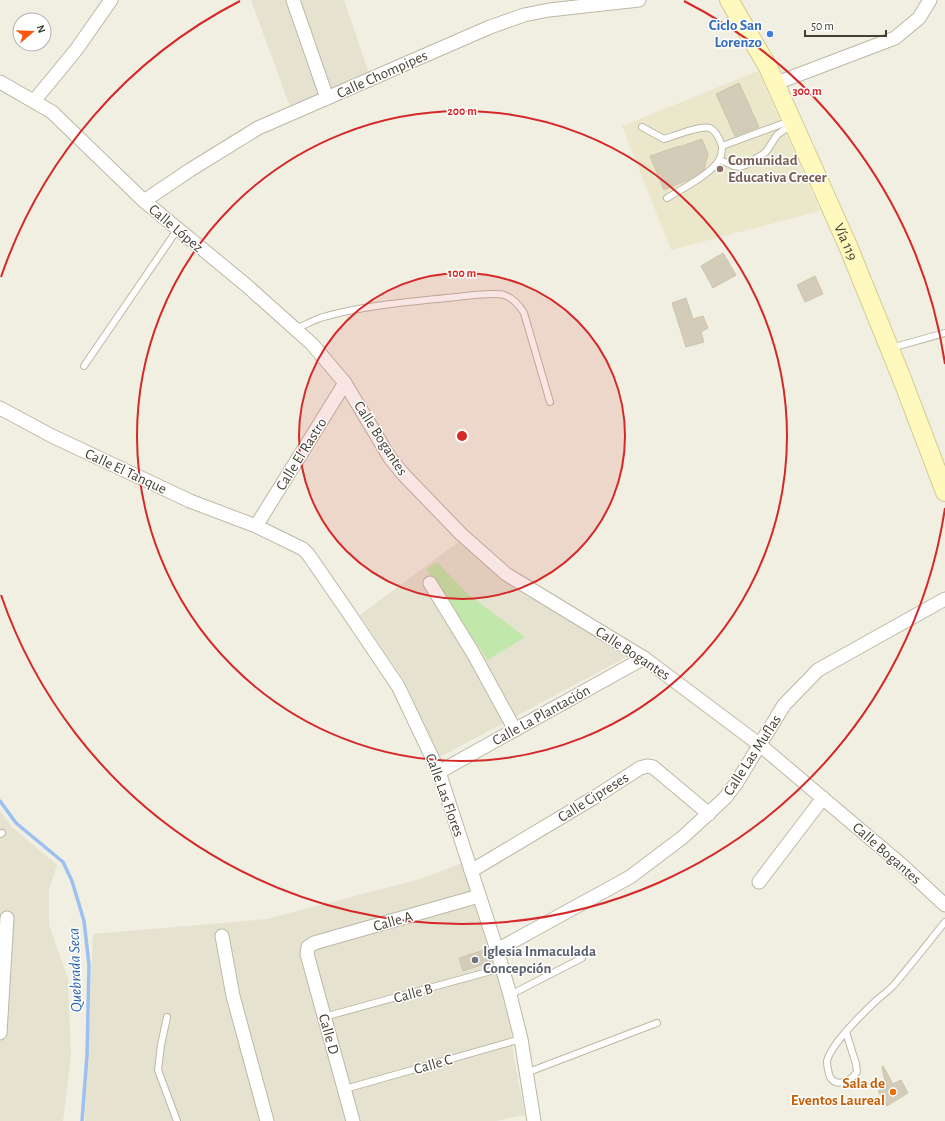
<svg xmlns="http://www.w3.org/2000/svg" width="945" height="1121" font-family="'Alegreya Sans',sans-serif">
  <rect width="100%" height="100%" fill="#f1efe2"/>
  <g fill="#e5e2d0">
    <polygon points="251,0 344,0 372,82 293,115"/>
    <polygon points="461,540 526,595 630,655 440,757 404,680 360,615"/>
    <polygon points="0,811 12,827 57,865 49,890 49,925 68,979 71,1056 63,1121 0,1121"/>
    <polygon points="462,863 493,959 511,1030 513,1052 525,1115 496,1121 85,1121 93,934 267,919 420,879"/>
  </g>
  <polygon fill="#ebe7cb" points="758,71 820,211 671,250 622,126"/>
  <polygon fill="#c2e7aa" points="437,562 470,596 525,637 488,660 426,569"/>
  <g fill="none" stroke-linecap="round" stroke-linejoin="round">
    <polyline stroke="#9cc1f0" stroke-width="3.5" points="0,801 16,823 63,862 72,881 84,921 89,965 87,1055 82,1121"/>
  </g>
  <g fill="#d3ccb8" stroke="#cdc5ab">
    <polygon points="739,83 759,127 735,136 716,94"/>
    <polygon points="702,139 708,154 704,170 690,179 664,190 650,156 679,146 679,147"/>
    <polygon points="723,253 736,275 713,288 701,266"/>
    <polygon points="815,276 823,294 805,302 797,285"/>
    <polygon points="686,298 693,319 703,316 708,328 701,332 704,342 686,347 672,303"/>
    <polygon points="487,949 491,962 463,971 459,958"/>
    <polygon points="883,1066 893,1084 901,1080 908,1093 887,1106 878,1091 886,1087 882,1067"/>
  </g>
  <g fill="none" stroke-linecap="round" stroke-linejoin="round">
    <g stroke="#bcb8a5" stroke-width="8">
      <g id="service">
        <path d="M642 127 664 139C674 136 701 125 710 128 716 131 720 140 722 146"/>
        <polyline points="720,160 734,166 740,167 746,165 766,152 777,135 792,124"/>
        <path d="M667 198C680 190 715 172 720 158 722 154 722 150 722 146L790 121"/>
        <path d="M295 329C303 326 312 321 320 318 364 305 410 302 456 297 468 296 493 292 504 295 513 298 519 305 524 313L550 402"/>
        <polyline points="891,348 945,333"/>
        <polyline points="84,366 177,230"/>
        <polyline points="0,834 2,833"/>
        <polyline points="510,995 582,958"/>
        <polyline points="167,1017 161,1045 158,1070 177,1121"/>
        <polyline points="324,1017 502,968"/>
        <path d="M846 1032 856 1064 857 1072C850 1082 833 1089 829 1074 828 1070 827 1065 827 1061 831 1044 865 1011 879 998 884 994 888 991 893 986 911 965 928 943 945 922"/>
        <polyline points="526,1073 657,1023"/>
        <polyline points="345,1089 521,1039"/>
      </g>
    </g>
    <g stroke="#bcb8a5" stroke-width="15">
      <g id="minor">
        <polyline points="293,0 327,98"/>
        <polyline points="0,82 52,112 144,201 246,285 312,344 345,383 390,458 404,475 461,534 506,574 644,658 760,745 903,866 945,905"/>
        <polyline points="774,84 895,38 919,18 930,0"/>
        <polyline points="34,101 76,50 111,0"/>
        <polyline points="144,201 190,170 258,128 490,27 524,15 549,10 639,0"/>
        <polyline points="0,408 52,436 190,501 256,526 303,549 308,554 346,609 398,686 439,772 497,950 510,995 521,1039 534,1121"/>
        <polyline points="256,526 345,383"/>
        <polyline points="430,583 473,653 515,730"/>
        <polyline points="439,772 644,658"/>
        <polyline points="471,871 595,797 640,768 647,766 653,767 709,814"/>
        <polyline points="759,882 823,798"/>
        <polyline points="222,936 233,996 267,1121"/>
        <polyline points="497,950 630,877 683,837 725,798 737,782 784,705 818,670 945,599"/>
        <polyline points="0,1033 7,918"/>
        <polyline points="353,1121 307,954 308,947 314,943 479,896"/>
      </g>
    </g>
    <g stroke="#d2ca91" stroke-width="20">
      <g id="secondary">
        <path id="s1" d="M729 0 768 67 848 246 902 379 945 492"/>
      </g>
    </g>
    <use href="#service" stroke="#fff" stroke-width="6"/>
    <use href="#minor" stroke="#fff" stroke-width="13"/>
    <use href="#secondary" stroke="#fff9be" stroke-width="18"/>
  </g>
  <circle cx="462" cy="436" r="163" fill="#d62828" fill-opacity=".12"/>
  <g fill="none" stroke="#d62828" stroke-width="2">
    <circle cx="462" cy="436" r="163"/>
    <circle cx="462" cy="436" r="325"/>
    <path d="M945 508A488 488 0 0 1 1 595M1 277A488 488 0 0 1 240 1M684 1A488 488 0 0 1 945 364"/>
  </g>
  <circle fill="#3f7fe0" stroke="#fff" stroke-width="1.5" cx="770" cy="34" r="4"/>
  <circle fill="#8d6e63" stroke="#fff" stroke-width="1.5" cx="720" cy="169" r="4"/>
  <circle fill="#6b7280" stroke="#fff" stroke-width="1.5" cx="475" cy="960" r="4"/>
  <circle fill="#e8710a" stroke="#fff" stroke-width="1.5" cx="893" cy="1092" r="4"/>
  <g text-anchor="middle" stroke-width="3" stroke-linejoin="round" paint-order="stroke">
    <g font-size="15" font-weight="bold" fill="#366cbe" stroke="#fff" text-anchor="end">
      <text x="762" y="30">Ciclo San<tspan x="762" dy="17">Lorenzo</tspan></text>
    </g>
    <g font-size="15" fill="#433f33" stroke="#fff">
      <text transform="translate(382 74) rotate(-24)" y="5">Calle Chompipes</text>
      <text transform="translate(176 228) rotate(40)" y="5">Calle López</text>
      <text dy="5" stroke="none"><textPath href="#s1" startOffset="269">Vía 119</textPath></text>
      <text transform="translate(381 438) rotate(57)" y="5">Calle Bogantes</text>
      <text transform="translate(301 454) rotate(-58)" y="5">Calle El Rastro</text>
      <text transform="translate(126 471) rotate(25)" y="5">Calle El Tanque</text>
      <text transform="translate(633 653) rotate(33)" y="5">Calle Bogantes</text>
      <text transform="translate(541 715) rotate(-29)" y="5">Calle La Plantación</text>
      <text transform="translate(752 755) rotate(-57)" y="5">Calle Las Muflas</text>
      <text transform="translate(445 795) rotate(70)" y="5">Calle Las Flores</text>
      <text transform="translate(593 797) rotate(-32)" y="5">Calle Cipreses</text>
      <text transform="translate(887 853) rotate(41)" y="5">Calle Bogantes</text>
      <text transform="translate(393 921) rotate(-16)" y="5">Calle A</text>
      <text transform="translate(413 993) rotate(-15)" y="5">Calle B</text>
      <text transform="translate(329 1034) rotate(74)" y="5">Calle D</text>
      <text transform="translate(433 1064) rotate(-16)" y="5">Calle C</text>
    </g>
    <g font-size="15" font-weight="bold" fill="#785e54" stroke="#fff" text-anchor="start">
      <text x="728" y="165">Comunidad<tspan x="728" dy="17">Educativa Crecer</tspan></text>
    </g>
    <g font-size="15" font-weight="bold" fill="#5b616d" stroke="#fff" text-anchor="start">
      <text x="483" y="956">Iglesia Inmaculada<tspan x="483" dy="17">Concepción</tspan></text>
    </g>
    <g font-size="15" font-weight="bold" fill="#c56008" stroke="#fff" text-anchor="end">
      <text x="885" y="1088">Sala de<tspan x="885" dy="17">Eventos Laureal</tspan></text>
    </g>
    <g font-size="16" font-style="italic" fill="#2c64ae" stroke="#fff">
      <text transform="translate(74 970) rotate(-92)" y="6">Quebrada Seca</text>
    </g>
  </g>
  <circle cx="462" cy="436" r="6" fill="#d62828" stroke="#fff" stroke-width="2"/>
  <g font-size="12" text-anchor="middle" font-weight="bold" fill="#d62828" stroke="#fff" stroke-width="3" stroke-linejoin="round" paint-order="stroke">
    <text x="807" y="95">300 m</text>
    <text x="462" y="115">200 m</text>
    <text x="462" y="277">100 m</text>
  </g>
  <g transform="translate(32 32) rotate(71)"><circle r="19" fill="#ffffff" stroke="#b4b2ad"/>
  <path d="M0-3L7 15L0 10L-7 15Z" fill="#fb550f"/>
  <text y="-6" font-size="11" font-weight="bold" text-anchor="middle" fill="#433f33">N</text>
  </g>
  <path d="M805 30v6h81v-6" fill="none" stroke="#433f33" stroke-width="2"/>
  <text x="811" y="30" font-size="12" fill="#433f33" stroke="#ffffff" stroke-width="3" paint-order="stroke">50 m</text>
</svg>
